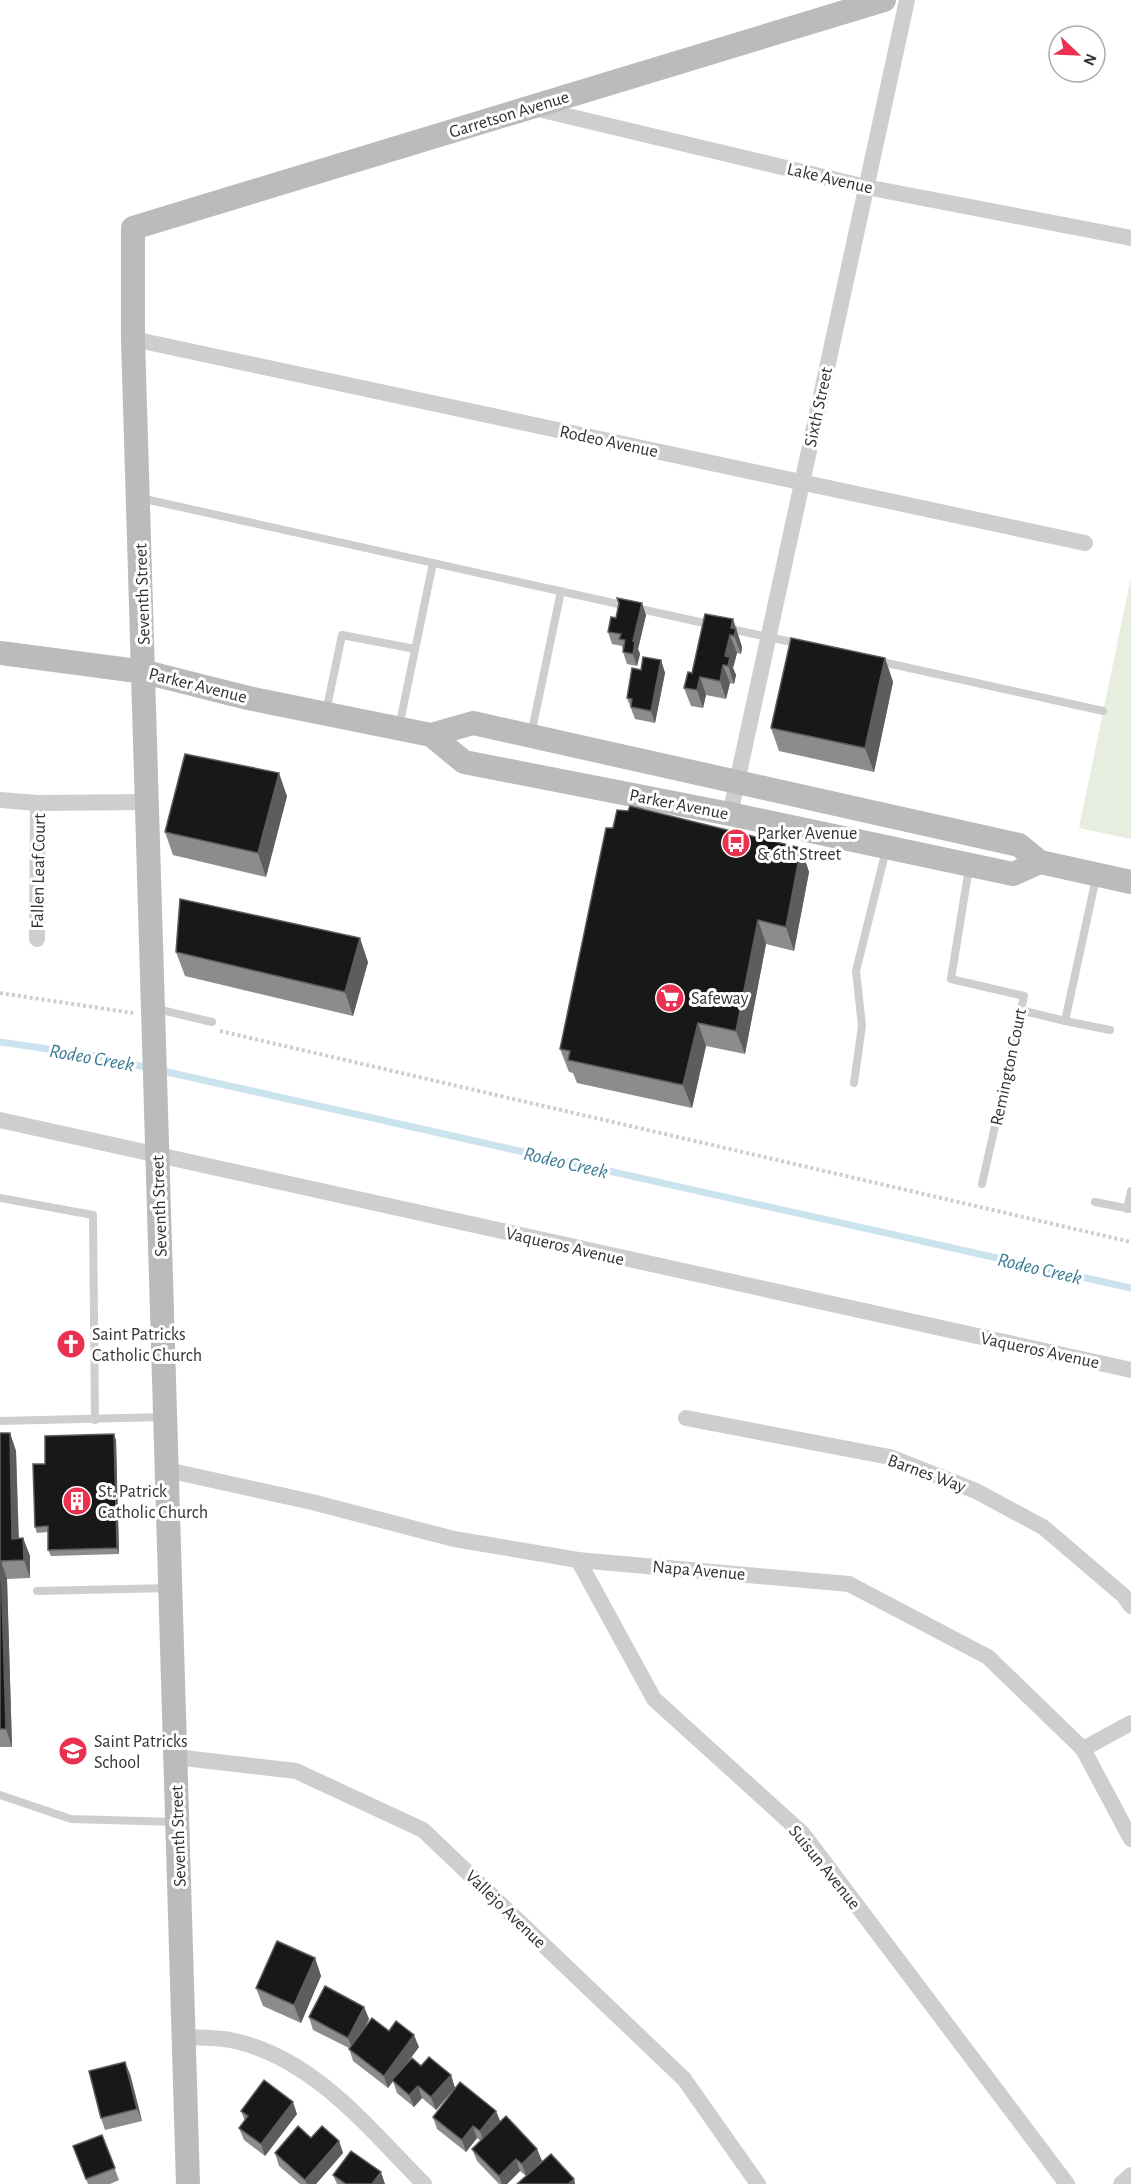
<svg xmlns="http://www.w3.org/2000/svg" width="1131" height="2184" font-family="'Alegreya Sans',sans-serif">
  <rect width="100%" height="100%" fill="#fff"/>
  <polygon fill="#e8eedf" points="1131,577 1131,839 1079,828"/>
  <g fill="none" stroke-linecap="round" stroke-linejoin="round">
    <polyline stroke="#cbe3ee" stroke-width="7" points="0,1042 96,1056 1131,1288"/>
    <g stroke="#cecece" stroke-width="4" stroke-dasharray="3 3" stroke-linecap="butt">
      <polyline points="0,993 133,1013"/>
      <polyline points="220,1031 1131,1242"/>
    </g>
    <g stroke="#cecece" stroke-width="8">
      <polyline points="140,498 713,625"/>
      <polyline points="726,628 801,644"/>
      <polyline points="878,661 1103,711"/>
      <polyline points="326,712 342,635 415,649"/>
      <polyline points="399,727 433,563"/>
      <polyline points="531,735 561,591"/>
      <polyline points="969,868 951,979 1024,996 982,1184"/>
      <polyline points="1096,878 1065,1021 1110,1030"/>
      <polyline points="157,1009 212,1022"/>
      <polyline points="1020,1010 1065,1021"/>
      <polyline points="854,1083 862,1026 856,971 886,850"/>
      <polyline points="0,1198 93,1215 95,1420"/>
      <polyline points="1095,1202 1131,1209"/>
      <polyline points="1127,1209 1131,1191"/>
      <polyline points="0,1421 164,1417"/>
      <polyline points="37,1591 170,1588"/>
      <polyline points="0,1795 71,1819 176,1822"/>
    </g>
    <g stroke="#cecece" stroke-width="16">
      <polyline points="534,108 866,187 1131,238"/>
      <polyline points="133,339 1085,543"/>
      <polyline points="0,800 38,803 148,802"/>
      <polyline points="730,814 907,0"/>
      <polyline points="37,939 38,803"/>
      <polyline points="0,1120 1131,1370"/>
      <polyline points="686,1418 890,1457 976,1491 1043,1527 1124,1596 1131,1606"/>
      <polyline points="167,1470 312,1502 454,1539 578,1560 849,1584 988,1657 1083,1749 1131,1839"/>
      <polyline points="578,1560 654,1699 803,1834 1067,2184"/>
      <polyline points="1083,1749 1131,1723"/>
      <polyline points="175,1757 296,1771 423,1830 684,2079 758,2184"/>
      <path d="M184 2037C201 2038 219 2037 235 2041 315 2059 369 2129 424 2184"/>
      <polyline points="1121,2184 1131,2175"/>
    </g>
    <g stroke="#bbb" stroke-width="24">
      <polyline points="0,653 145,672 248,698 431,735 473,723 1019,845 1040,862 1131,882"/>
      <polyline points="431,735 464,762 730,814 1013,874 1040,862"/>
      <polyline points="188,2184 133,339 133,228 884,0"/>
    </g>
  </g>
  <g fill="#8c8c8c">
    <polygon points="646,615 638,649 640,654 637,666 627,664 623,652 622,646 612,644 608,632 616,618"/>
    <polygon points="733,619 742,647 741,654 737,653 733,668 736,675 734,684 730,683 726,699 706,695 703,708 691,706 684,688 692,673"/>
    <polygon points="885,658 893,682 874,772 779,751 771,728"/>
    <polygon points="661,660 665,673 655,723 635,719 627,698 641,670"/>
    <polygon points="287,796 266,877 173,855 165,832"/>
    <polygon points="801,848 809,872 794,951 766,944 745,1054 706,1046 692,1108 577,1083 573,1073 569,1072 560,1049"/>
    <polygon points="176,952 368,962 353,1016 185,976"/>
    <polygon points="0,1433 10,1433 16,1451 19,1538 23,1538 30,1556 30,1578 7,1579 12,1747 0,1747"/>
    <polygon points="116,1440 119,1554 51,1556 48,1550 48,1532 37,1533 35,1527 45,1464"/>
    <polygon points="315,1958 321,1976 301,2023 263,2006 256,1988"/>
    <polygon points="364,2007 369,2019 364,2029 389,2031 419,2047 401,2071 421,2066 451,2075 455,2088 436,2110 422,2098 414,2107 397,2093 393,2081 388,2088 353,2061 349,2048 313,2030 309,2017"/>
    <polygon points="130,2074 142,2121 105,2130 101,2118"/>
    <polygon points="241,2111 297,2114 265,2156 244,2140 239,2128 245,2121"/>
    <polygon points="433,2117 500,2122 537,2149 542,2161 529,2173 574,2179 575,2184 517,2184 526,2176 520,2171 507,2184 499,2184 477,2161 472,2149 481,2141 477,2138 466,2152 437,2129"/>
    <polygon points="102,2135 119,2180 110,2184 88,2184 73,2146"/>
    <polygon points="311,2138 339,2141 343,2153 316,2184 300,2184 279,2166 275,2153"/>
    <polygon points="333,2175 385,2184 337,2184"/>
  </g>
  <g fill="#5d5d5d">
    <polygon points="642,603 646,615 638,649 640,654 637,666 633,654 633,641"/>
    <polygon points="733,619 742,647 741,654 731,628"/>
    <polygon points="730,635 737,653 733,668 736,675 734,684 725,656"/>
    <polygon points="885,658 893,682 874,772 865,748"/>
    <polygon points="661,660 665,673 655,723 651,711"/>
    <polygon points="723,665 730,683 726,699 720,681"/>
    <polygon points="700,677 706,695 703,708 697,690"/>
    <polygon points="279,773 287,796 266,877 258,853"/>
    <polygon points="801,848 809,872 794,951 786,927"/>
    <polygon points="758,920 766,944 745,1054 736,1031"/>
    <polygon points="360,938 368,962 353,1016 345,992"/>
    <polygon points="698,1023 706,1046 692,1108 683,1085"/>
    <polygon points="10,1433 16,1451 19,1557 12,1539"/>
    <polygon points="114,1434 116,1440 119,1554 117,1548"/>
    <polygon points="23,1538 30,1556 30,1578 24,1560"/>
    <polygon points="1,1561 7,1579 12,1747 6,1729"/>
    <polygon points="315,1958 321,1976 301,2023 294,2005"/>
    <polygon points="364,2007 369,2019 353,2050 348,2038"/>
    <polygon points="414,2035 419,2047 388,2088 384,2076"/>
    <polygon points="125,2062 130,2074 142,2121 137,2109"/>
    <polygon points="451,2075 455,2088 436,2110 431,2097"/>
    <polygon points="418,2086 422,2098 414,2107 409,2095"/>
    <polygon points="293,2102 297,2114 265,2156 261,2144"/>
    <polygon points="496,2111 501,2123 484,2143 480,2131"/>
    <polygon points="473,2126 477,2138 466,2152 462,2140"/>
    <polygon points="339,2141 343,2153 316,2184 307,2184 305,2180"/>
    <polygon points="537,2149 542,2161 526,2176 522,2164"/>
    <polygon points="516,2159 520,2171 507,2184 502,2184 499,2176"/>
    <polygon points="381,2172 385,2184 372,2184"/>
    <polygon points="574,2179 575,2184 568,2184"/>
  </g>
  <g fill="#181818" stroke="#5d5d5d" stroke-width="1.5">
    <polygon points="617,598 642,603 633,641 635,641 633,654 623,652 625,640 619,639 621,634 608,632 611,617 616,618 619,603"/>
    <polygon points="705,614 733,619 731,628 736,629 734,636 730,635 725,656 730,657 728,666 723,665 720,681 700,677 697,690 684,688 688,672 692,673"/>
    <polygon points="791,638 885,658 865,748 771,728"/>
    <polygon points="643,657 661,660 651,711 631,707 632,699 627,698 632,668 641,670"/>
    <polygon points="185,754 279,773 258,853 165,832"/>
    <polygon points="630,806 801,848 786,927 758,920 736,1031 698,1023 683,1085 568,1060 570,1051 560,1049 606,828 613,828 617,810 628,811"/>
    <polygon points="180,899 360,938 345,992 176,952"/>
    <polygon points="0,1433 10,1433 12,1539 23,1538 24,1560 1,1561 6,1729 0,1729"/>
    <polygon points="114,1434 117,1548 48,1550 48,1526 35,1527 33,1464 45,1464 45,1436"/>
    <polygon points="277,1941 315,1958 294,2005 256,1988"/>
    <polygon points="325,1986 364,2007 348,2038 309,2017"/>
    <polygon points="372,2018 389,2031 396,2021 414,2035 384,2076 349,2049"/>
    <polygon points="429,2057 451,2075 431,2097 418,2086 409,2095 392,2080 412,2058 421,2066"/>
    <polygon points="125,2062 137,2109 101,2118 89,2071"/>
    <polygon points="264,2080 293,2102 261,2144 239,2128 248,2116 241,2111"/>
    <polygon points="460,2082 496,2111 480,2131 473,2126 462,2140 433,2117"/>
    <polygon points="506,2116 537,2149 522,2164 516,2159 499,2176 472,2149"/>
    <polygon points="298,2126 311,2138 322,2126 339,2141 305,2180 275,2153"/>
    <polygon points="102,2135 115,2168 86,2179 73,2146"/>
    <polygon points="351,2151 381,2172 372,2184 346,2184 333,2175"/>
    <polygon points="551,2154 574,2179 568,2184 517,2184"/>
  </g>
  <defs>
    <g id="bus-disc" transform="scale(1.5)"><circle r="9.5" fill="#ea314f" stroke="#fff"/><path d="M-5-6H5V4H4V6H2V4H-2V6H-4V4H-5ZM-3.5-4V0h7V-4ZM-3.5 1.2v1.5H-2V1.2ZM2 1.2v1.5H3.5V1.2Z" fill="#fff"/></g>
    <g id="supermarket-disc" transform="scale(1.5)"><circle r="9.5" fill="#ea314f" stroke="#fff"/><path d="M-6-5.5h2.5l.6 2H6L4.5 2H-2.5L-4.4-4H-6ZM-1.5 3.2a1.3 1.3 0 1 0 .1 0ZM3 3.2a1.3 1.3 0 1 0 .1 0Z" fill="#fff"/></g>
    <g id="church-disc" transform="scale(1.5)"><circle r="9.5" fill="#ea314f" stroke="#fff"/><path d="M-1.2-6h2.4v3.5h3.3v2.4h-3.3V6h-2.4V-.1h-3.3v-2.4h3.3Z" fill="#fff"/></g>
    <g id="building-disc" transform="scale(1.5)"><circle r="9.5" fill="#ea314f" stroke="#fff"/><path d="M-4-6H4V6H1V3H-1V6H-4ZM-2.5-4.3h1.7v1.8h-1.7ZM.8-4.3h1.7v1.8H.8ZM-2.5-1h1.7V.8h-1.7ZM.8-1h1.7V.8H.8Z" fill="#fff"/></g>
    <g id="school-disc" transform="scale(1.5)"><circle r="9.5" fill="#ea314f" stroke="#fff"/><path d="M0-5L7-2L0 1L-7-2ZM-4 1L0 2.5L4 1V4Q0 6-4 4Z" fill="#fff"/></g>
  </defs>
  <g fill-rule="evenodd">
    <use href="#bus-disc" x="736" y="843"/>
    <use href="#supermarket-disc" x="670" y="998"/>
    <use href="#church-disc" x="71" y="1344"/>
    <use href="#building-disc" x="77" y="1501"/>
    <use href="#school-disc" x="73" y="1751"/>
  </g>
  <g text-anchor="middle" stroke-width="6" stroke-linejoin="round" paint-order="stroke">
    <g font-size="18" fill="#313131" stroke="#fff">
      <text transform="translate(509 114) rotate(-17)" y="6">Garretson Avenue</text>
      <text transform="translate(830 178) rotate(13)" y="6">Lake Avenue</text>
      <text transform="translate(818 407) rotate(-78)" y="6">Sixth Street</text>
      <text transform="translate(609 441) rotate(12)" y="6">Rodeo Avenue</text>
      <text transform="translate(142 594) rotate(-92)" y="6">Seventh Street</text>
      <text transform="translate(198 685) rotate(14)" y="6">Parker Avenue</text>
      <text transform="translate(679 804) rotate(11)" y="6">Parker Avenue</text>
      <text transform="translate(38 871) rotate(-89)" y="6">Fallen Leaf Court</text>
      <text transform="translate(1008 1067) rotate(-78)" y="6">Remington Court</text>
      <text transform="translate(159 1206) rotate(-92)" y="6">Seventh Street</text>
      <text transform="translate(565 1246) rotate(13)" y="6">Vaqueros Avenue</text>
      <text transform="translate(1040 1350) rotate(12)" y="6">Vaqueros Avenue</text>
      <text transform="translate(927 1473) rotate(20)" y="6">Barnes Way</text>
      <text transform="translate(699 1570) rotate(5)" y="6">Napa Avenue</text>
      <text transform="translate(178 1836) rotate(-92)" y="6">Seventh Street</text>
      <text transform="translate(825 1867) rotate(51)" y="6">Suisun Avenue</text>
      <text transform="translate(506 1909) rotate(44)" y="6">Vallejo Avenue</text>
    </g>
    <g font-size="18" fill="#313131" stroke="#fff" text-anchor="start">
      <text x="757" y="839">Parker Avenue<tspan x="757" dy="21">&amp; 6th Street</tspan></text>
      <text x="691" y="1004">Safeway</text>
      <text x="92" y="1340">Saint Patricks<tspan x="92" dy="21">Catholic Church</tspan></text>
      <text x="98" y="1497">St. Patrick<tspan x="98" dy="21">Catholic Church</tspan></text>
      <text x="94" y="1747">Saint Patricks<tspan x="94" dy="21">School</tspan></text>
    </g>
    <g font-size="20" font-style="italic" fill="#3c7b96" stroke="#fff">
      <text transform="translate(92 1057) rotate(10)" y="7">Rodeo Creek</text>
      <text transform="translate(566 1162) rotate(13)" y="7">Rodeo Creek</text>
      <text transform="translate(1040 1268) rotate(13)" y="7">Rodeo Creek</text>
    </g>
  </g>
  <g transform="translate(1077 54) rotate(113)"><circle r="28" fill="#ffffff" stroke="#adadad" stroke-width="1.5"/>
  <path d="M0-4.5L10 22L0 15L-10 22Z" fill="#ea314f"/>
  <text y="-9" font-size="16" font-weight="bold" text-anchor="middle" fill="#313131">N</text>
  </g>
</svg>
